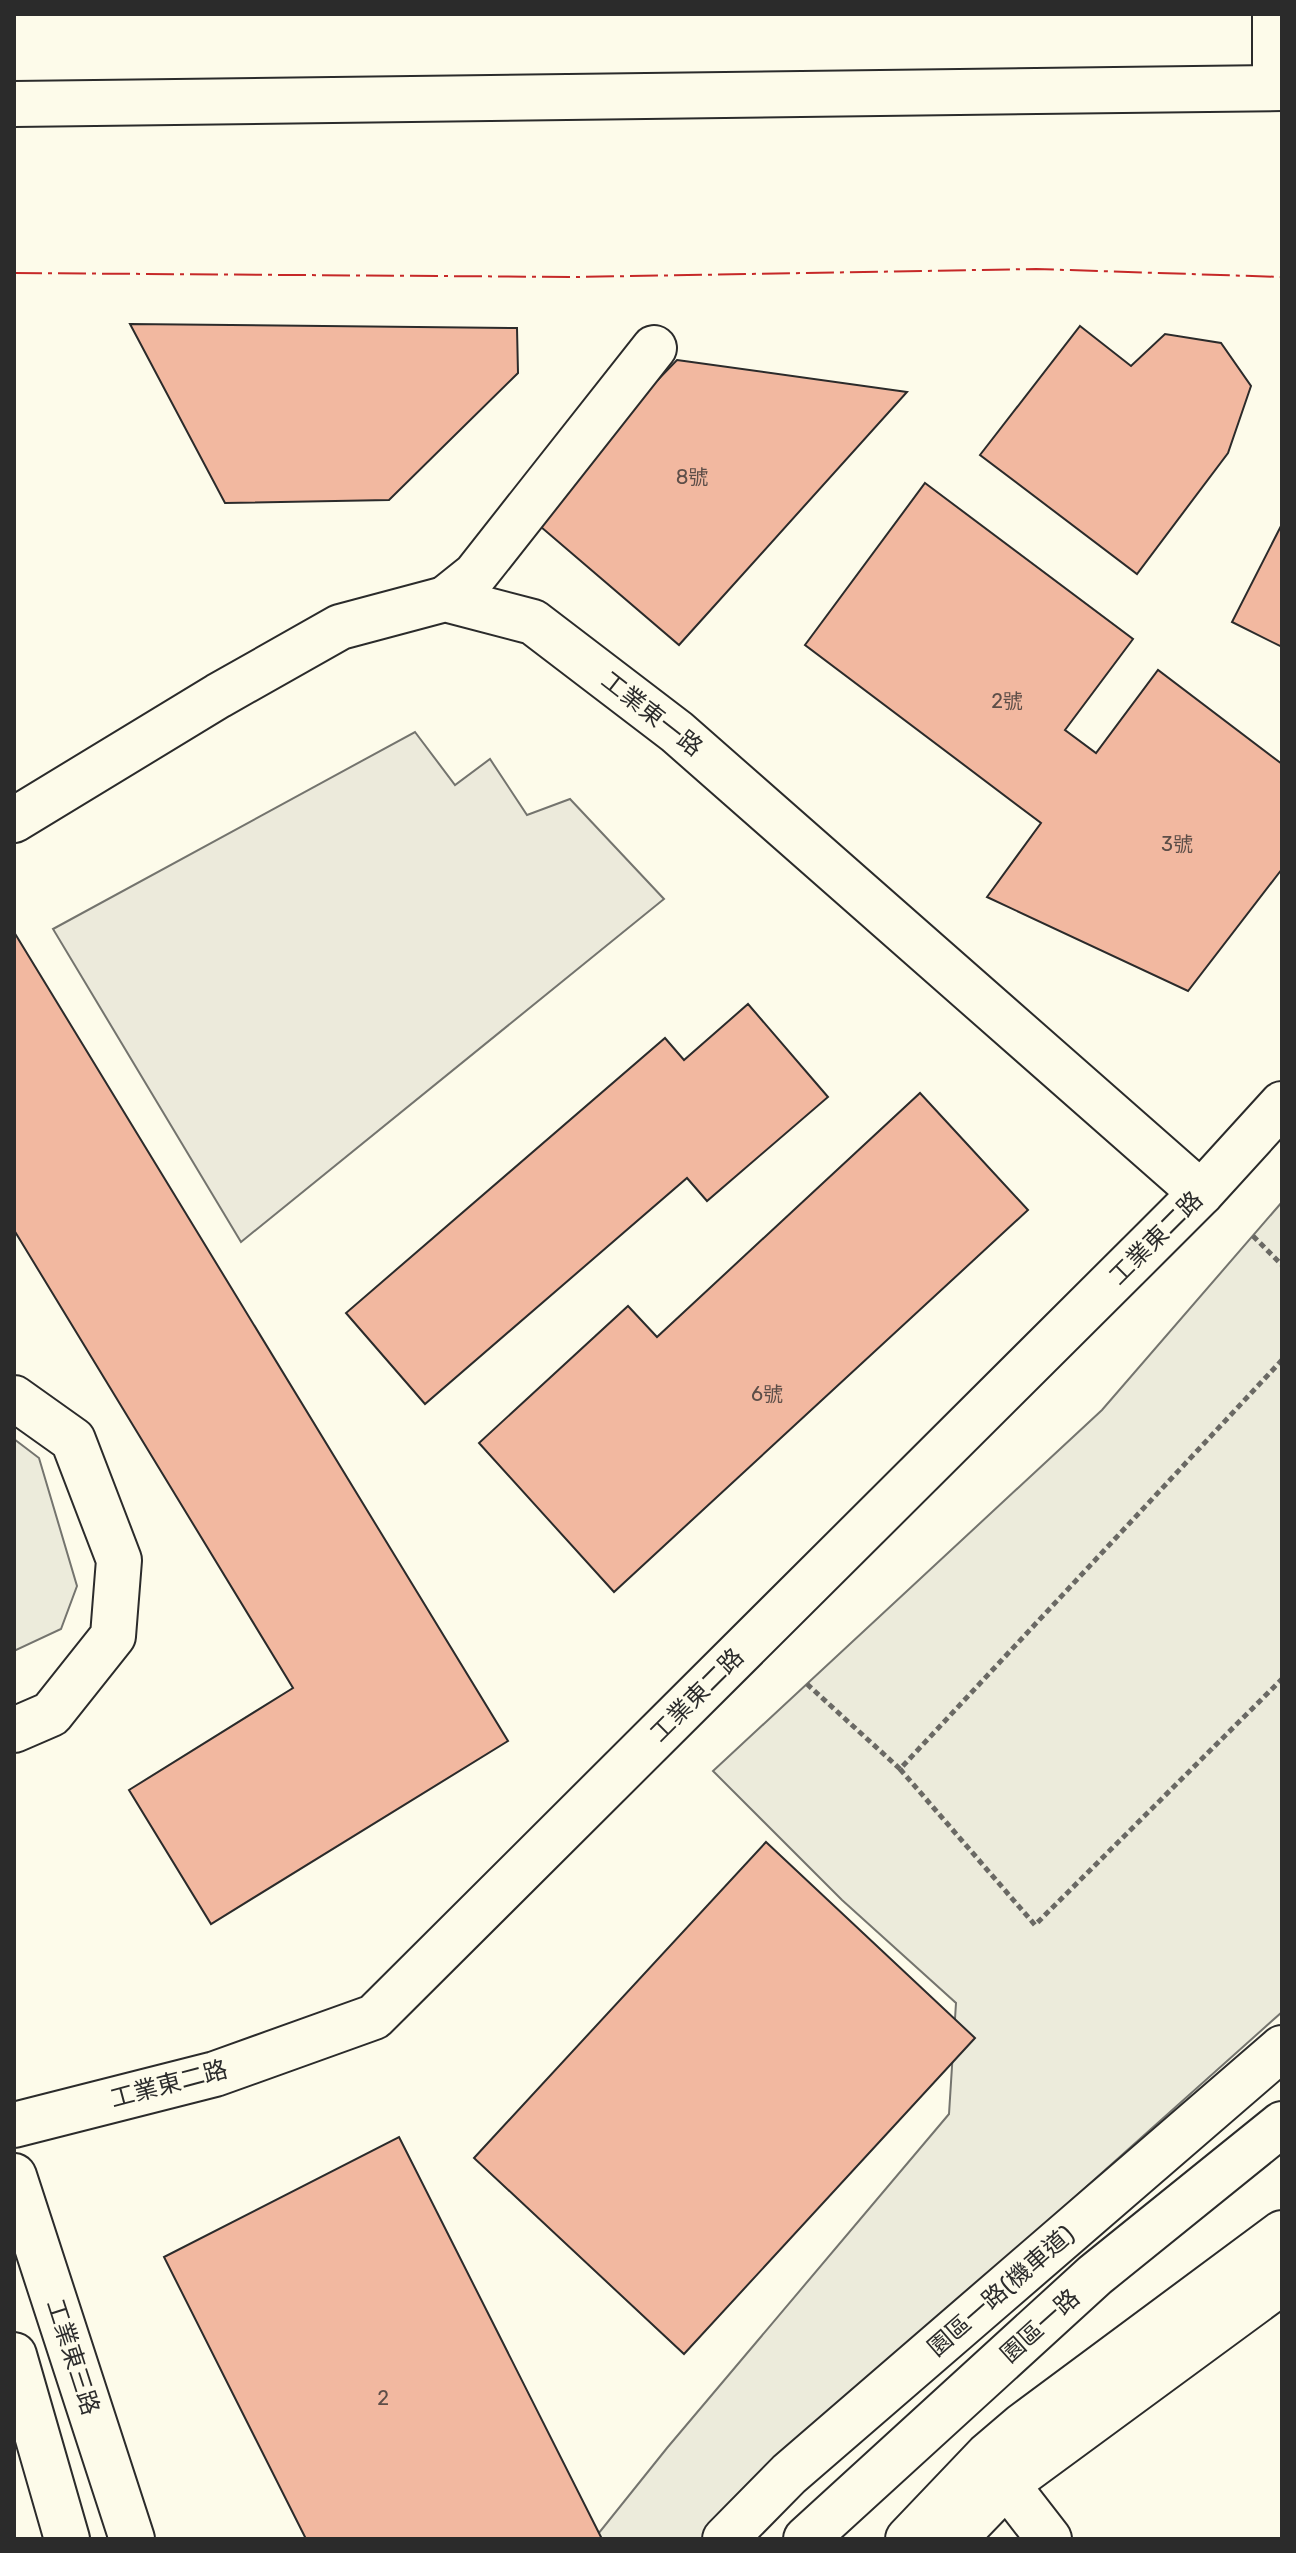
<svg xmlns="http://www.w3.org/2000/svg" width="1296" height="2553" font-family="Rubik,'Noto Sans TC',sans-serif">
  <rect width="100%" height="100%" fill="#fdfbea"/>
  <g fill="#ecebdb" stroke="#74746e" stroke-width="2">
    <polygon points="1282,1202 1282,2012 778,2462 704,2539 594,2539 667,2448 949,2114 956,2003 842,1900 713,1771 1102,1410"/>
    <polygon points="14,1439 39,1458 77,1586 61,1629 14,1651"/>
  </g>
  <polygon fill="#eceadb" stroke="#74746e" stroke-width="2" points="415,732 455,785 490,759 527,815 570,799 664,899 241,1242 53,929"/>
  <g fill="#f2b8a0" stroke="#2b2b2b" stroke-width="2">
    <polygon points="130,324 517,328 518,373 389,500 225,503"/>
    <polygon points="1080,326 1131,366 1165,334 1221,343 1251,386 1228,453 1137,574 980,455"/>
    <polygon points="677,360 907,392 679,645 527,515"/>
    <polygon points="925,483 1133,639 1065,730 1096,753 1158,670 1282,764 1282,869 1188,991 987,897 1041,823 805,645"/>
    <polygon points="1282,524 1282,647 1232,622"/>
    <polygon points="14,932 508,1741 211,1924 129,1790 293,1688 14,1230"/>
    <polygon points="748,1004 828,1097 707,1201 687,1178 425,1404 346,1313 665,1038 684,1060"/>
    <polygon points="920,1093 1028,1210 614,1592 479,1443 628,1306 657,1337"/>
    <polygon points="766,1842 975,2038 684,2354 474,2158"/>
    <polygon points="399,2137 602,2539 306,2539 164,2257"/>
  </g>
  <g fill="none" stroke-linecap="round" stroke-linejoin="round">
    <g stroke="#2b2b2b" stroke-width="48">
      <g id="minor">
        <polyline points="445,599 475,575 654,348"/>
        <polyline points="14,820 218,696 340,627 445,599 533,622 677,732 1201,1193"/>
        <polyline points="14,1398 73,1440 119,1560 113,1636 51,1714 14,1730"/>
        <polyline points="14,2125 215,2074 374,2017 1154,1240 1201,1193 1282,1104"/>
        <polyline points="14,2176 132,2539"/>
        <polyline points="14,2355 67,2539"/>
        <polyline points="1018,2499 1049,2539"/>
        <polyline points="725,2539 789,2474 1282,2048"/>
        <polyline points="806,2539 1095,2275 1282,2124"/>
        <polyline points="908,2539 988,2455 1022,2426 1282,2233"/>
        <polyline points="954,2539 1007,2484 1282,2282"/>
      </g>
    </g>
    <g stroke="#2b2b2b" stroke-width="48">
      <g id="highway">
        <polyline points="1275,14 1275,88"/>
        <polyline points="14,104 1282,88"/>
      </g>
    </g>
    <g stroke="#6a6964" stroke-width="5" stroke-dasharray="6 4" stroke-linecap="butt">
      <polyline points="1253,1236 1282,1265"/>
      <polyline points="807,1684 900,1769 1282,1360"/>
      <polyline points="900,1769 1035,1925 1282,1679"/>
    </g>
    <use href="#minor" stroke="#fdfbea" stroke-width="44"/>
    <use href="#highway" stroke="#fdfbea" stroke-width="44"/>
    <polyline stroke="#c62828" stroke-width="2" stroke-dasharray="28 6 4 6" stroke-linecap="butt" points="14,273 576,277 1036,269 1282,277"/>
  </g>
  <g text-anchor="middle" stroke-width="6" stroke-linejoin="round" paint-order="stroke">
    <g font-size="20" fill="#5d4e48">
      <text x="692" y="484">8號</text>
      <text x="1007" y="708">2號</text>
      <text x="1177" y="851">3號</text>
      <text x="767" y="1401">6號</text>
      <text x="383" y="2405">2</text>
    </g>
    <g font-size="24" fill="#2b2b2b" stroke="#fdfbea">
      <text transform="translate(652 714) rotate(38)" y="8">工業東一路</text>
      <text transform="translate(1156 1238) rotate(-45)" y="8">工業東二路</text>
      <text transform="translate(697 1695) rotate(-45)" y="8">工業東二路</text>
      <text transform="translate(169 2084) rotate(-15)" y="8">工業東二路</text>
      <text transform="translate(1001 2291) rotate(-41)" y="8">園區一路(機車道)</text>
      <text transform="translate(1040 2326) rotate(-42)" y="8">園區一路</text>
      <text transform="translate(73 2357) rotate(72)" y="8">工業東三路</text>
    </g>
  </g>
  <rect width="1296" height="2553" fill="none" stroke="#2b2b2b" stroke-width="32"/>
</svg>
